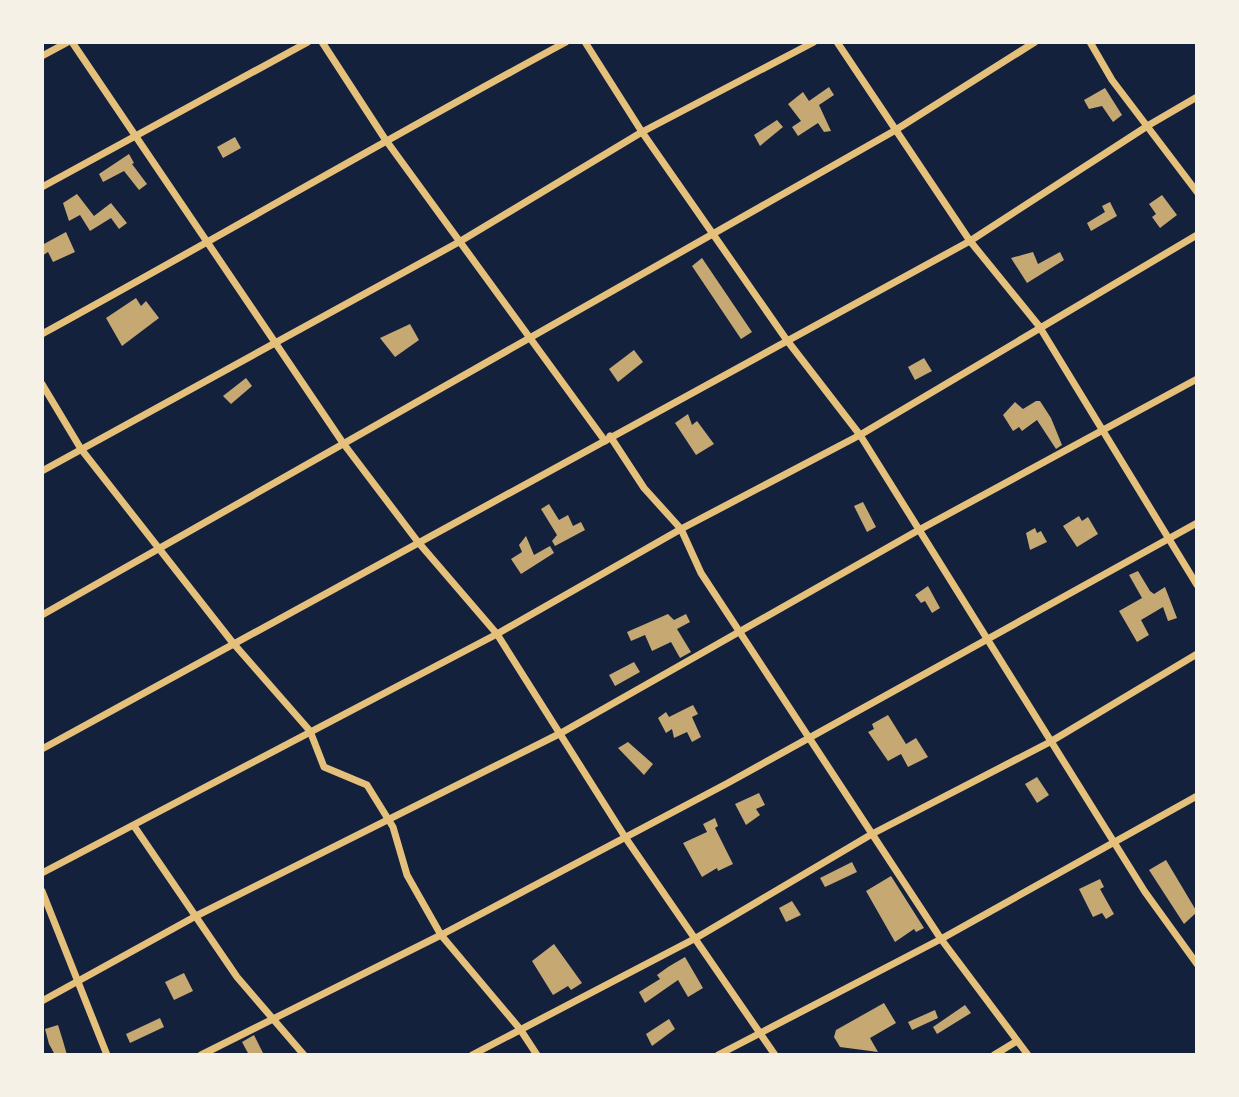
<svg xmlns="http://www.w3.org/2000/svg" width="1239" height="1097" font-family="Rubik,sans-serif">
  <rect width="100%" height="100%" fill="#14213d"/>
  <g fill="#c6a872">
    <polygon points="829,87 834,95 819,105 831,131 824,132 818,123 798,136 792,127 801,121 788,104 803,92 809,101"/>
    <polygon points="1105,88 1122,115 1113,122 1102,106 1089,109 1084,100"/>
    <polygon points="777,120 783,127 760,146 754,135"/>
    <polygon points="235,137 241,148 223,158 217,147"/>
    <polygon points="129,154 134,163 132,164 147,184 139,190 124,171 103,182 99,174"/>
    <polygon points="77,194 94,216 111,203 127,223 119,229 111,218 90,231 80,215 69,221 63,203"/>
    <polygon points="1162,195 1177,215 1160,228 1152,217 1156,214 1149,204"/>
    <polygon points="1110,202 1117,216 1091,231 1087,223 1105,212 1102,206"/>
    <polygon points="66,232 75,252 53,262 48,252 42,256 42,245"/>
    <polygon points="1033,252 1038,264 1060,252 1064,260 1027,283 1011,258"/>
    <polygon points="702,258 752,332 741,339 692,266"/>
    <polygon points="136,298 141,306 146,301 159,318 122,346 106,318"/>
    <polygon points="410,324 419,340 395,357 380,338"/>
    <polygon points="634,350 643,362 618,382 609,369"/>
    <polygon points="924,358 932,371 915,380 908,367"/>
    <polygon points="246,378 252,386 231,404 223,396"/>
    <polygon points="1036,401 1040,401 1051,418 1062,445 1056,449 1037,420 1022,431 1019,427 1013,431 1003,415 1015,402 1023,409"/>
    <polygon points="688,414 692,425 697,421 714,444 696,455 675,423"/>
    <polygon points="863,502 876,527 867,532 854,506"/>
    <polygon points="549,504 559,520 568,515 573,526 581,522 585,530 555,546 552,541 557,535 541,509"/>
    <polygon points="1079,516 1082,521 1088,517 1098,534 1077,547 1063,526"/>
    <polygon points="1035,528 1037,533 1041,531 1047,542 1030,550 1026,533"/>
    <polygon points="526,536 534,555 550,546 554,553 521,574 511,559 522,552 519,545"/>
    <polygon points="1138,571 1150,591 1154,594 1165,587 1177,618 1168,621 1163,607 1141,620 1149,635 1137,642 1119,611 1142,598 1129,575"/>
    <polygon points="928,586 940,608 932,613 925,601 921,603 915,595"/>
    <polygon points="668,614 674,620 686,614 690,622 677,629 691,652 680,658 671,642 652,651 645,635 631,641 627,632"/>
    <polygon points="634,662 640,672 615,686 609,675"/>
    <polygon points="693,705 698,714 692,717 701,737 692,742 687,732 674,738 672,729 666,733 658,718 666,712 669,717"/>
    <polygon points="888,715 906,744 916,738 928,757 908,767 901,754 888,761 868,732 874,729 872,724"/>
    <polygon points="628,742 653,764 644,775 618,748"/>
    <polygon points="1037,777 1049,795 1037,803 1025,784"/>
    <polygon points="759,793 765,805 756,809 760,815 746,825 735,804"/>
    <polygon points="715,818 718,826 715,828 733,864 718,871 717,868 702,877 683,843 707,832 703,824"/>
    <polygon points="1166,860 1197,912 1184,924 1149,870"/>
    <polygon points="852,862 857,872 825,887 820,878"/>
    <polygon points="891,876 924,928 916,932 914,929 895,942 866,891"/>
    <polygon points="1100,879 1104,887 1100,889 1114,914 1106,919 1102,913 1093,917 1079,889"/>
    <polygon points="792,901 801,915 786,922 779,908"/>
    <polygon points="554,944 582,983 571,990 568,986 553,995 532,961"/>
    <polygon points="685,957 703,988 688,997 678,980 645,1003 639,992 660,979 657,975 668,967"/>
    <polygon points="184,973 193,991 174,1000 165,982"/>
    <polygon points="884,1003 896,1023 870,1038 878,1052 840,1047 834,1037 836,1030"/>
    <polygon points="965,1005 971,1013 937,1034 933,1027"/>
    <polygon points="935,1010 938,1018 912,1030 908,1022"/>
    <polygon points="160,1018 164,1027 130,1043 126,1034"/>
    <polygon points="669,1019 675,1029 652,1046 646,1034"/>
    <polygon points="58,1025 63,1041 67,1055 55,1055 49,1044 45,1029"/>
    <polygon points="254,1035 264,1055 249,1055 242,1042"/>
  </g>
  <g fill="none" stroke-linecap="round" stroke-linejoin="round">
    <g stroke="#e5c07b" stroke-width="7">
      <polyline points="72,42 343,443 418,542 497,634 625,837 775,1055"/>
      <polyline points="322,42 385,139 605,441"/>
      <polyline points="585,42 642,132 786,339 860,435 1145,892 1197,964"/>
      <polyline points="837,42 970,241 1039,326 1197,585"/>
      <polyline points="1090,42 1112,80 1197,192"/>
      <polyline points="42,56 68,42"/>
      <polyline points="42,187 308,42"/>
      <path d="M42 334C217 238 390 137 566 42"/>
      <polyline points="42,384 81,449 233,643 310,731 324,767 367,785 393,827 407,875 441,935 520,1029 537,1055"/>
      <polyline points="610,436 644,488 681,529 701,573 941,939 1028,1055"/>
      <polyline points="42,471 459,242 642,132 814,42"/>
      <polyline points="42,615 894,131 1035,42"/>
      <polyline points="42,749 970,241 1149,125 1197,97"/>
      <polyline points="134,826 237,977 304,1055"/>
      <polyline points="42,873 497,634 681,529 860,435 1197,235"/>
      <polyline points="42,891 107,1055"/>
      <polyline points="42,1001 196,916 561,733 917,531 1197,379"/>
      <polyline points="201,1055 441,935 726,784 1197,523"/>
      <polyline points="472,1055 696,938 872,834 1050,742 1197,654"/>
      <polyline points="718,1055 941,939 1197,796"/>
      <polyline points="994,1055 1017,1041"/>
    </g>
  </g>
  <rect width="1239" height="1097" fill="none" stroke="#f6f1e7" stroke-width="88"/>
</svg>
